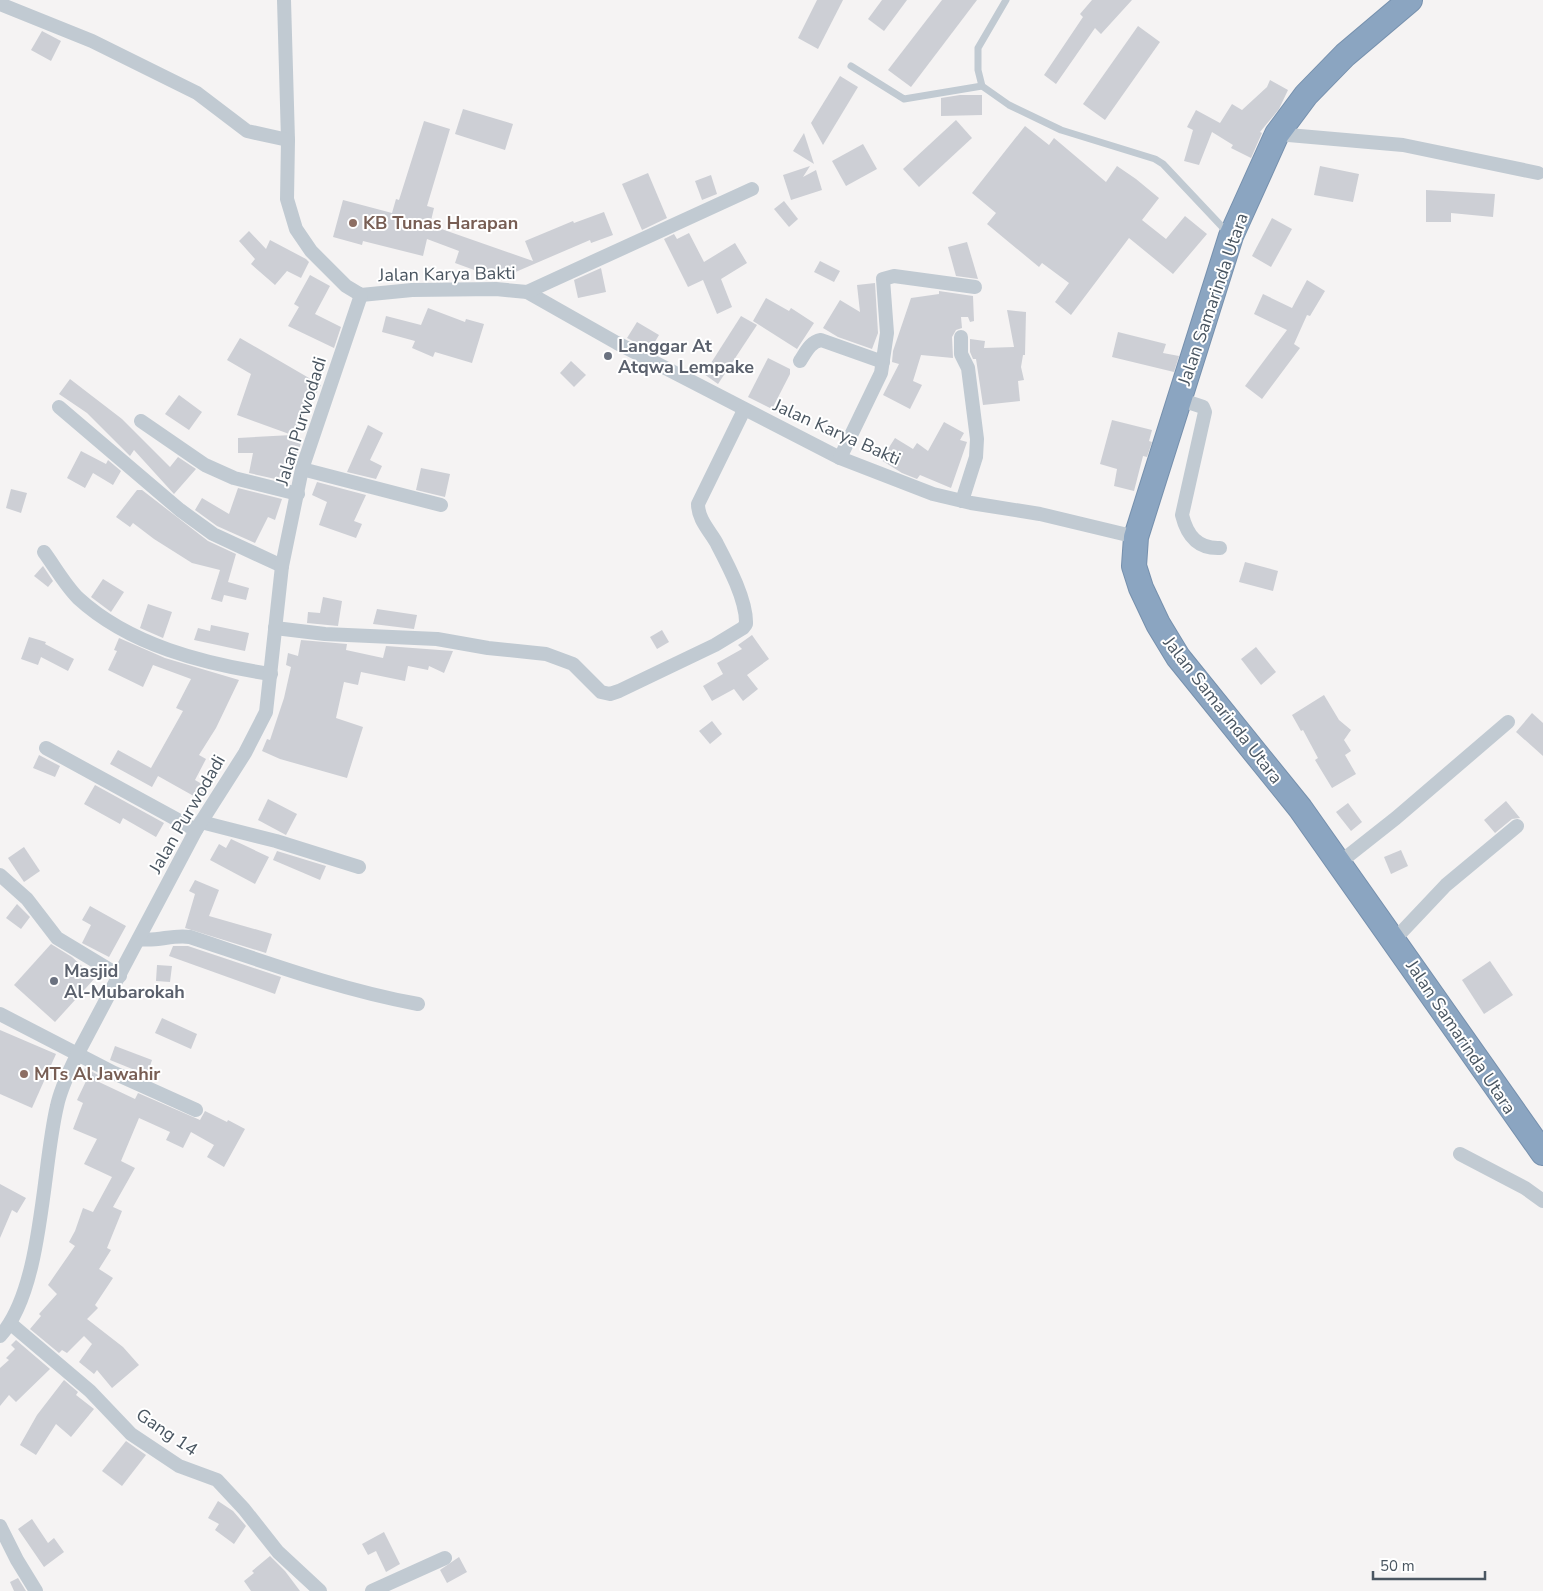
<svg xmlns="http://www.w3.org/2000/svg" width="1543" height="1591" font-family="'Nunito Sans',sans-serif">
  <rect width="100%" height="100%" fill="#f5f3f3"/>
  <g fill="#cdcfd5">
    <polygon points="817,0 843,0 818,49 798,38"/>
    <polygon points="882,0 907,0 884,31 868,19"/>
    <polygon points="942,0 977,0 911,87 888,70"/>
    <polygon points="1092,0 1132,0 1101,34 1095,28 1056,84 1044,75 1083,17 1080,14"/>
    <polygon points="1138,26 1160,42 1105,120 1083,104"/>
    <polygon points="42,31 61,41 51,61 31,50"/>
    <polygon points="840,76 858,87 823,145 811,123"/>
    <polygon points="1270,80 1288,90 1279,109 1260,132 1262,133 1251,158 1231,148 1233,145 1212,132 1199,165 1184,161 1193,130 1187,127 1196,110 1220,123 1232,104 1242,110 1267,87"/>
    <polygon points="960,95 982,95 982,115 941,116 941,98"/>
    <polygon points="463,109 513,124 505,150 455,134"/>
    <polygon points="956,120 972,138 919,187 903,169"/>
    <polygon points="424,121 450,129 427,206 434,208 430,225 533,261 525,241 573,221 574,223 604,212 613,235 591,243 590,240 499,279 455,263 459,251 427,239 423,256 363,241 362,245 333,237 343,200 392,213 396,199 399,200"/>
    <polygon points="1025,126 1049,145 1054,138 1106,182 1117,166 1136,179 1159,198 1142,220 1166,239 1185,216 1207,234 1173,274 1129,238 1071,315 1055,302 1069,283 1042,263 1039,267 987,224 996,213 972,193"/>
    <polygon points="804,133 814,164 793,151"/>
    <polygon points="863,144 877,169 846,186 832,161"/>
    <polygon points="810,166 803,177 816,170 822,190 791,200 783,175"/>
    <polygon points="1320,166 1359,174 1353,202 1314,195"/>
    <polygon points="648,173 667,218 642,230 622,184"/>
    <polygon points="711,175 717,194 702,200 695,181"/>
    <polygon points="1426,190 1495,194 1493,217 1451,213 1451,222 1426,222"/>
    <polygon points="784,201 798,219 789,227 774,209"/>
    <polygon points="1272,218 1292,229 1271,267 1252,256"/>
    <polygon points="249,231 266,249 270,240 306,259 309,262 301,278 287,271 275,285 251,264 255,259 239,241"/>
    <polygon points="689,233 704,262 735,243 747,263 721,279 732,307 717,314 703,280 688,287 664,239 674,234 677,239"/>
    <polygon points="967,242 978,279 956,276 948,247"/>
    <polygon points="820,261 840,271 834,282 814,272"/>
    <polygon points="601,268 606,292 578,298 574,280"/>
    <polygon points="310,275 330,286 315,314 341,327 334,348 288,326 299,307 294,304"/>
    <polygon points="1307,280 1325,291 1310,316 1307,315 1294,344 1300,348 1262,399 1245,386 1287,330 1254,314 1263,294 1292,308"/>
    <polygon points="875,283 878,333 872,349 838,337 823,328 840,300 860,312 857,285"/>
    <polygon points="939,291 973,296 974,321 970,322 968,317 961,317 962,328 956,330 952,337 953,358 921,355 913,381 922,385 910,409 883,395 899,364 892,362 893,351 911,298 939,294"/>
    <polygon points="766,298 789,311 791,308 814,323 797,349 753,321"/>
    <polygon points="428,308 465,322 466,319 484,324 472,363 435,352 433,357 412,348 415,341 382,332 386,316 421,325"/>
    <polygon points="1007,310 1026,312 1025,355 1023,355 1021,367 1024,380 1018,381 1020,401 983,405 976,359 973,359 970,352 970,339 985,341 984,348 1014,347"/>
    <polygon points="741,316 757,325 718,384 704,374"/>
    <polygon points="637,322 659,335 650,350 627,338"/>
    <polygon points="1118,332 1166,344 1163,353 1179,356 1174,372 1112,357"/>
    <polygon points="240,338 321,385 292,435 237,415 251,374 227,360"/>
    <polygon points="768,358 790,369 790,374 772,409 748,397"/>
    <polygon points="571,361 586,375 574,387 560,373"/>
    <polygon points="70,379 122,419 170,467 178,457 196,469 174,494 134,450 130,456 87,413 59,394"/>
    <polygon points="179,395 202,412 189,430 165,414"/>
    <polygon points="1112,420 1152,430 1149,441 1152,442 1147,457 1143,456 1134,491 1114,486 1117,469 1100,464"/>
    <polygon points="944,422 964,433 960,440 967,442 951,488 920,475 917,479 902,473 881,460 895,438 913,449 917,443 928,451"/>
    <polygon points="368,425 383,433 370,460 382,466 376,479 347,472"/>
    <polygon points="292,435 302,440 295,462 285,457 280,480 249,473 253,453 238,453 238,438"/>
    <polygon points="81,451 106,464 108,460 121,471 113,485 93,473 85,488 67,478"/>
    <polygon points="421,468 450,474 445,497 416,490"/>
    <polygon points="317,482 366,495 354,521 362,524 356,538 319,525 327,502 312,495"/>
    <polygon points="238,488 282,499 275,520 268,517 255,543 217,526 195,510 202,498 229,514"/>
    <polygon points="11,489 27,493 21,513 6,508"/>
    <polygon points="137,490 142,490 208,541 236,554 228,582 249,588 246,600 224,595 222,602 211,599 220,570 192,563 154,539 133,523 130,527 116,517"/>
    <polygon points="1245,562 1278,571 1273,591 1239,582"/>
    <polygon points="43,566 53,581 48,587 34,576"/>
    <polygon points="103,579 124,592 111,612 91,597"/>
    <polygon points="323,597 342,601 338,626 307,623 308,612 320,613"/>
    <polygon points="148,604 172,612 163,638 140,628"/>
    <polygon points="377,609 417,615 414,629 373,624"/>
    <polygon points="211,625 249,633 245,651 194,640 198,628 210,631"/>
    <polygon points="662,630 669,642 657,649 650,637"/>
    <polygon points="752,635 769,659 747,675 758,689 743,701 734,689 712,701 703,686 723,674 717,663 742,649 738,645"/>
    <polygon points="29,637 46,642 45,644 74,659 68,671 41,657 38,665 21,659"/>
    <polygon points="119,638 165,658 239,680 216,728 199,755 206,759 195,780 207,787 199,799 158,776 152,787 110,764 118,750 151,768 183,711 176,708 191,679 153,665 143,687 108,670 117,651 114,650"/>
    <polygon points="301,640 347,644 346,650 383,658 386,646 453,651 444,673 429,666 428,670 408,666 405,681 361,672 358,685 344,682 336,718 363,727 347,778 280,759 262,751 267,739 270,740 284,698 291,667 286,665 288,653 298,656"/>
    <polygon points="1256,647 1276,672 1261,685 1241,659"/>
    <polygon points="1324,695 1339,720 1351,730 1344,740 1351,751 1345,755 1356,774 1332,788 1315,760 1318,758 1303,730 1301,731 1292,715"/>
    <polygon points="1532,713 1543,723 1543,756 1516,732"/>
    <polygon points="712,721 722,734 710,744 699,731"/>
    <polygon points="39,755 60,766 55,777 33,768"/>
    <polygon points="95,785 164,823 156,837 123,818 120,824 84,804"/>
    <polygon points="268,799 297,814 286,835 258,820"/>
    <polygon points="1506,801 1520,818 1512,819 1495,833 1484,820"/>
    <polygon points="1348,803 1362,822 1351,831 1336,812"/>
    <polygon points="231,839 269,857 255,884 210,860 219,844 226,848"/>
    <polygon points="24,847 40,871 24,882 8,858"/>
    <polygon points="1401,850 1408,866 1391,874 1384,857"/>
    <polygon points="277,851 326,866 320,880 273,860"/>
    <polygon points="195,880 219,890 209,916 272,934 266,953 185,928 195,894 189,891"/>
    <polygon points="17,904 30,917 21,929 6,918"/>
    <polygon points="90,906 126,926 109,957 82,943 91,925 82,920"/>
    <polygon points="51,944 72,957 95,978 55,1022 14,985"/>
    <polygon points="173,946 188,946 281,977 275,994 169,956"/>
    <polygon points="1490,961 1513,995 1484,1014 1462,980"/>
    <polygon points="157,965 172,966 170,982 156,981"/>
    <polygon points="162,1018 197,1034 191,1049 155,1033"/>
    <polygon points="0,1030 56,1054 32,1108 0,1094"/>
    <polygon points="115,1046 152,1060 147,1075 110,1060"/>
    <polygon points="85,1068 102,1077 99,1082 135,1099 138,1093 200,1120 205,1111 227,1122 228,1120 245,1129 224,1167 207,1157 214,1145 191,1132 183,1148 166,1140 170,1132 139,1118 121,1161 135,1168 113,1207 122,1211 107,1248 111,1250 99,1269 113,1278 95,1305 98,1308 87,1319 123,1347 139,1365 112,1388 97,1370 94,1374 79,1362 92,1344 84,1336 67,1353 62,1350 59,1353 30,1329 41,1316 39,1314 57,1294 48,1285 75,1246 69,1242 75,1231 83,1208 93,1212 112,1177 84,1164 97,1139 73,1129 83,1103 77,1100 87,1079 81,1076"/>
    <polygon points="0,1184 26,1198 17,1213 12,1210 0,1238"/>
    <polygon points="16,1340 50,1369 16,1402 9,1395 0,1406 0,1368 9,1360 6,1358 15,1349 11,1345"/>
    <polygon points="64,1380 78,1392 76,1395 94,1409 71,1437 56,1424 36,1455 20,1445 37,1415"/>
    <polygon points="126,1441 146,1455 122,1486 102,1471"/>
    <polygon points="218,1501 233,1511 246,1526 234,1544 215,1530 219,1524 208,1518"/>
    <polygon points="32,1519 48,1543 54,1538 64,1552 44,1567 18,1529"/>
    <polygon points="384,1532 400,1564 386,1572 376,1551 368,1555 362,1544"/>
    <polygon points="270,1556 285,1571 300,1591 251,1591 244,1581 254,1573 252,1571"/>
    <polygon points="459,1557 467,1572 447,1583 440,1570"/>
    <polygon points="18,1578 26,1591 14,1591 10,1582"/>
  </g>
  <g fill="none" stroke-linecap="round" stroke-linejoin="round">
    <g stroke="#7690ad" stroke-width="26">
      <polyline id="highway" points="1410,0 1345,55 1306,95 1277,134 1231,236 1136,537 1134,566 1141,588 1158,624 1178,657 1300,808 1543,1153"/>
    </g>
    <g stroke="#c1cad2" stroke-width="7">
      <polyline points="1006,0 978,48 978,70 982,86 1009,105 1061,130 1155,159 1163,164 1228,233"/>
      <polyline points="851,66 904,99 982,86"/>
    </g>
    <g stroke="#c1cad2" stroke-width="14">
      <polyline points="284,0 288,140 287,199 296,229 311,251 346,286 361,295 412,290 496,289 527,292 617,343 840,458 933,494 971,503 1040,514 1136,537"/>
      <polyline points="0,4 92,41 197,93 247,131 288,140"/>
      <polyline points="1277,134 1403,145 1538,173"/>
      <polyline points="527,292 752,189"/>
      <polyline points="961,337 961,354 968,368 977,439 976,457 962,501"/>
      <path d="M800 361C806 352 810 342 821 340L883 362"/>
      <path d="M1179 399 1203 407 1205 412 1182 515C1187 535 1197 549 1220 548"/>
      <polyline points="59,407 180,510 213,534 282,566"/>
      <polyline points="141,421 205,465 234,478 298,494"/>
      <polyline points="840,458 881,373 887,333 883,279 894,276 975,287"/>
      <polyline points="302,469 441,505"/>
      <path d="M44 552C55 567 65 585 78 598 129 645 204 664 271 674"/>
      <path d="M275 628 325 634 437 639 488 648 546 654 573 664 601 692 610 694 619 691 715 645 743 628 746 624C747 600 727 563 716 542 709 530 698 519 698 504L744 410"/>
      <polyline points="46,748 196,830"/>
      <polyline points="201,822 276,841 359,867"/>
      <polyline points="1339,863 1396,818 1508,722"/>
      <polyline points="0,875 27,899 57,938 120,976"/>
      <path d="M139 939C157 942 173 934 190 937 265 962 341 990 418 1004"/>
      <polyline points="1394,940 1446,885 1517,826"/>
      <polyline points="0,1014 114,1073 196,1110"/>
      <polyline points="1460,1154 1525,1188 1543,1201"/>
      <polyline points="11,1324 90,1391 131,1434 179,1466 217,1480 244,1509 278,1552 320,1591"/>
      <path d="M0 1336C43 1289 42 1168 57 1106 61 1087 70 1070 78 1053L196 830 245 753 266 712 282 566 302 469 361 295"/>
      <polyline points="0,1526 17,1560 36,1591"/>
      <polyline points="372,1591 445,1558"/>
    </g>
    <use href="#highway" stroke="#8ba5c1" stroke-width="24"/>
  </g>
  <g fill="#8d6e63" stroke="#fff" stroke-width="2">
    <circle cx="353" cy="223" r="5"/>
    <circle cx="24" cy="1074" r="5"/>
  </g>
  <g fill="#6b7280" stroke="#fff" stroke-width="2">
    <circle cx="608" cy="356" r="5"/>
    <circle cx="54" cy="981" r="5"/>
  </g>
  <g text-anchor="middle" stroke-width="4" stroke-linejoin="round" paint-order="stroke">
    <g font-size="18" font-weight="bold" fill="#785e54" stroke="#fff" text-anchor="start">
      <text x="363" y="229">KB Tunas Harapan</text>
      <text x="34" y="1080">MTs Al Jawahir</text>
    </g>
    <g font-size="18" fill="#4a5661" stroke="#fff">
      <text transform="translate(447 274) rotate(-1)" y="6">Jalan Karya Bakti</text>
      <text transform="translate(1213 299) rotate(-71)" y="6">Jalan Samarinda Utara</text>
      <text transform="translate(301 421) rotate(-73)" y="6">Jalan Purwodadi</text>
      <text transform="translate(837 432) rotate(24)" y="6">Jalan Karya Bakti</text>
      <text transform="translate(1223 710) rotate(52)" y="6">Jalan Samarinda Utara</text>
      <text transform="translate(187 814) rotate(-60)" y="6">Jalan Purwodadi</text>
      <text transform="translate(1461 1037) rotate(56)" y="6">Jalan Samarinda Utara</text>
      <text transform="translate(167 1432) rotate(34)" y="6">Gang 14</text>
    </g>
    <g font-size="18" font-weight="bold" fill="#5b616d" stroke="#fff" text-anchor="start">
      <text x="618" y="352">Langgar At<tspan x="618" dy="21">Atqwa Lempake</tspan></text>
      <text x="64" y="977">Masjid<tspan x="64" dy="21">Al-Mubarokah</tspan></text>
    </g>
  </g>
  <path d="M1373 1571v8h112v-8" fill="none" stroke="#4a5661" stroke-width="2.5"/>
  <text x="1380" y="1571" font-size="15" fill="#4a5661" stroke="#ffffff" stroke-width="4" paint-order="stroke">50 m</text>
</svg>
